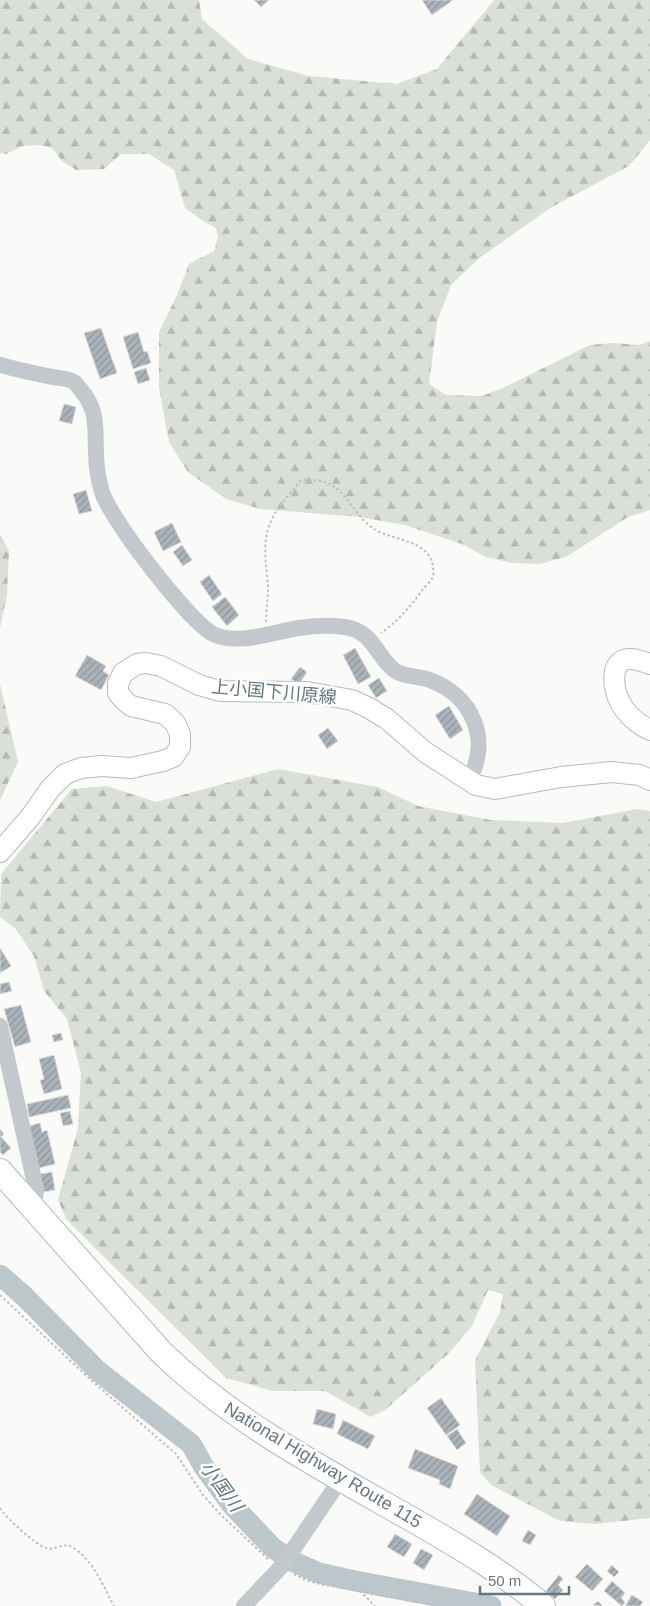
<svg xmlns="http://www.w3.org/2000/svg" width="650" height="1606" font-family="Helvetica,'Noto Sans JP',sans-serif">
  <defs>
    <pattern id="forest-firs" width="22" height="20" patternUnits="userSpaceOnUse" patternTransform="scale(1.25)"><rect width="22" height="20" fill="#dadfd7"/><path d="M5 1l3.5 6h-7zM16 11l3.5 6h-7z" fill="#b4b9b4"/></pattern>
    <pattern id="building-hatch" width="6" height="6" patternUnits="userSpaceOnUse" patternTransform="scale(1.25)"><rect width="6" height="6" fill="#aab3b9"/><path d="M-1 1l2-2M0 6l6-6M5 7l2-2" fill="none" stroke="#8e969c"/></pattern>
  </defs>
  <rect width="100%" height="100%" fill="#fafaf8"/>
  <g fill="url(#forest-firs)">
    <polygon points="0,0 199,0 202,19 248,59 309,76 397,84 437,69 494,0 650,0 650,140 629,166 550,208 478,259 451,285 437,322 429,384 446,395 482,396 503,388 590,345 613,343 640,345 650,341 650,510 628,517 566,557 540,564 511,563 486,557 462,544 405,525 360,517 260,509 226,499 188,472 169,442 159,387 159,332 177,295 189,264 214,251 218,237 216,228 203,221 185,208 174,170 149,154 121,154 104,169 76,170 62,161 52,148 40,145 23,146 6,154 0,153"/>
    <polygon points="0,534 9,551 7,595 0,628"/>
    <polygon points="0,684 18,762 0,800"/>
    <polygon points="278,769 378,787 418,806 490,820 563,823 637,809 650,811 650,1518 595,1524 560,1521 491,1485 480,1472 475,1360 500,1312 503,1294 488,1290 472,1326 449,1353 385,1410 371,1417 325,1391 273,1391 226,1378 66,1219 58,1200 78,1128 81,1073 67,1019 44,991 34,956 15,928 0,917 1,874 72,789 107,786 156,802"/>
  </g>
  <g fill="none" stroke-linecap="round" stroke-linejoin="round">
    <polyline stroke="#bbc7cb" stroke-width="21" points="0,1275 25,1297 98,1371 191,1444 204,1467 232,1505 273,1548 294,1562 319,1573 355,1581 491,1606"/>
  </g>
  <g fill="url(#building-hatch)" stroke="#dcdcda">
    <polygon points="254,0 269,0 261,7"/>
    <polygon points="422,0 453,0 432,15"/>
    <polygon points="101,328 117,373 100,379 84,333"/>
    <polygon points="138,332 144,352 147,351 151,363 133,369 123,337"/>
    <polygon points="146,368 150,380 138,384 134,372"/>
    <polygon points="64,404 76,407 72,424 59,421"/>
    <polygon points="86,490 92,511 79,514 73,494"/>
    <polygon points="172,523 181,542 163,551 154,532"/>
    <polygon points="182,545 192,560 183,566 173,552"/>
    <polygon points="209,575 222,594 213,601 200,582"/>
    <polygon points="225,597 239,615 227,626 212,607"/>
    <polygon points="355,648 371,677 358,684 343,655"/>
    <polygon points="87,655 106,666 103,671 109,675 101,690 75,676"/>
    <polygon points="300,667 307,672 299,684 291,679"/>
    <polygon points="379,678 387,691 376,698 368,685"/>
    <polygon points="449,706 463,730 450,739 435,715"/>
    <polygon points="328,728 338,741 327,749 318,735"/>
    <polygon points="0,948 11,966 0,973"/>
    <polygon points="9,982 12,991 0,994 0,984"/>
    <polygon points="21,1005 31,1042 15,1047 4,1009"/>
    <polygon points="61,1033 63,1040 54,1042 52,1035"/>
    <polygon points="54,1055 62,1089 44,1094 40,1080 44,1079 39,1059"/>
    <polygon points="68,1095 71,1108 29,1117 27,1104"/>
    <polygon points="70,1111 73,1124 63,1126 60,1113"/>
    <polygon points="40,1123 42,1132 47,1130 55,1164 39,1168 29,1126"/>
    <polygon points="0,1129 4,1134 1,1137 11,1148 3,1155 0,1152"/>
    <polygon points="52,1172 55,1190 43,1192 40,1174"/>
    <polygon points="441,1398 460,1425 446,1435 427,1408"/>
    <polygon points="317,1409 336,1414 333,1429 313,1424"/>
    <polygon points="343,1420 375,1436 368,1449 337,1434"/>
    <polygon points="457,1429 466,1443 457,1450 447,1436"/>
    <polygon points="415,1449 458,1466 450,1489 439,1484 440,1480 408,1468"/>
    <polygon points="477,1494 510,1516 497,1536 464,1514"/>
    <polygon points="528,1530 536,1535 530,1545 522,1541"/>
    <polygon points="395,1534 412,1544 404,1557 387,1547"/>
    <polygon points="421,1549 433,1555 424,1570 413,1563"/>
    <polygon points="587,1564 603,1579 592,1591 575,1577"/>
    <polygon points="612,1565 619,1572 614,1577 607,1571"/>
    <polygon points="559,1575 563,1579 558,1585 563,1590 555,1599 546,1591"/>
    <polygon points="612,1581 625,1593 621,1598 625,1602 622,1606 604,1591"/>
    <polygon points="632,1595 643,1602 640,1606 625,1606"/>
    <polygon points="598,1601 602,1605 601,1606 593,1605"/>
  </g>
  <g fill="none" stroke-linecap="round" stroke-linejoin="round">
    <g stroke="#b5babe" stroke-width="22">
      <g id="major">
        <path d="M650 664C644 662 637 659 631 659 609 658 613 687 619 700 625 713 637 724 650 730"/>
        <polyline points="0,852 31,816 50,789 65,774 81,768 102,766 131,768 163,761 173,757 180,747 180,734 175,723 165,714 131,706 124,700 118,693 118,684 123,673 137,664 146,663 161,666 199,685 220,691 307,692 352,700 369,708 387,719 425,752 476,785 495,789 561,777 612,772 640,775 650,780"/>
      </g>
    </g>
    <g stroke="#b4b9bd" stroke-width="26">
      <path id="highway" d="M0 1171 161 1352C234 1423 325 1470 413 1520 458 1546 503 1572 543 1606"/>
    </g>
    <g stroke="#bbbfc2" stroke-width="2" stroke-dasharray="2.5 2.5" stroke-linecap="butt">
      <path d="M266 622C266 610 268 598 268 586 266 562 261 539 273 517 280 504 290 494 299 482 303 479 308 480 313 480 345 481 350 513 374 529 393 541 428 539 433 566 433 568 434 575 433 577 431 581 426 586 423 589 411 606 398 621 381 633"/>
      <polyline points="0,1295 92,1381 176,1454 203,1495 220,1514 268,1559"/>
      <path d="M0 1508C4 1516 37 1546 46 1548 55 1551 63 1542 72 1547 93 1559 103 1586 114 1606"/>
      <path d="M294 1574C315 1586 330 1585 353 1590 381 1595 409 1601 438 1606"/>
      <polyline points="360,1591 375,1606"/>
    </g>
    <g stroke="#c3c8cc" stroke-width="16">
      <path d="M0 365C17 370 34 373 52 377 58 378 68 378 74 382 77 384 79 388 81 390 98 410 95 427 96 451 96 464 98 479 102 492 111 520 188 620 213 634 236 646 274 632 299 628 313 626 330 625 344 627 373 630 376 656 394 670 403 677 419 676 430 680 473 696 492 741 468 781"/>
      <polyline points="0,1026 36,1189 35,1201 31,1205"/>
      <polyline points="244,1606 281,1567 341,1479"/>
    </g>
    <use href="#major" stroke="#fff" stroke-width="20"/>
    <use href="#highway" stroke="#fff" stroke-width="24"/>
  </g>
  <g text-anchor="middle" stroke-width="5" stroke-linejoin="round" paint-order="stroke">
    <g font-size="18" fill="#657683" stroke="#fff">
      <text transform="translate(274 692) rotate(5)" y="6">上小国下川原線</text>
      <text transform="translate(323 1465) rotate(31)" y="6">National Highway Route 115</text>
    </g>
    <g font-size="19" font-style="italic" fill="#60757c" stroke="#fff">
      <text transform="translate(222 1486) rotate(54)" y="7">小国川</text>
    </g>
  </g>
  <path d="M480 1586v8h89v-8" fill="none" stroke="#657683" stroke-width="2.5"/>
  <text x="488" y="1586" font-size="15" fill="#657683" stroke="#ffffff" stroke-width="4" paint-order="stroke">50 m</text>
</svg>
